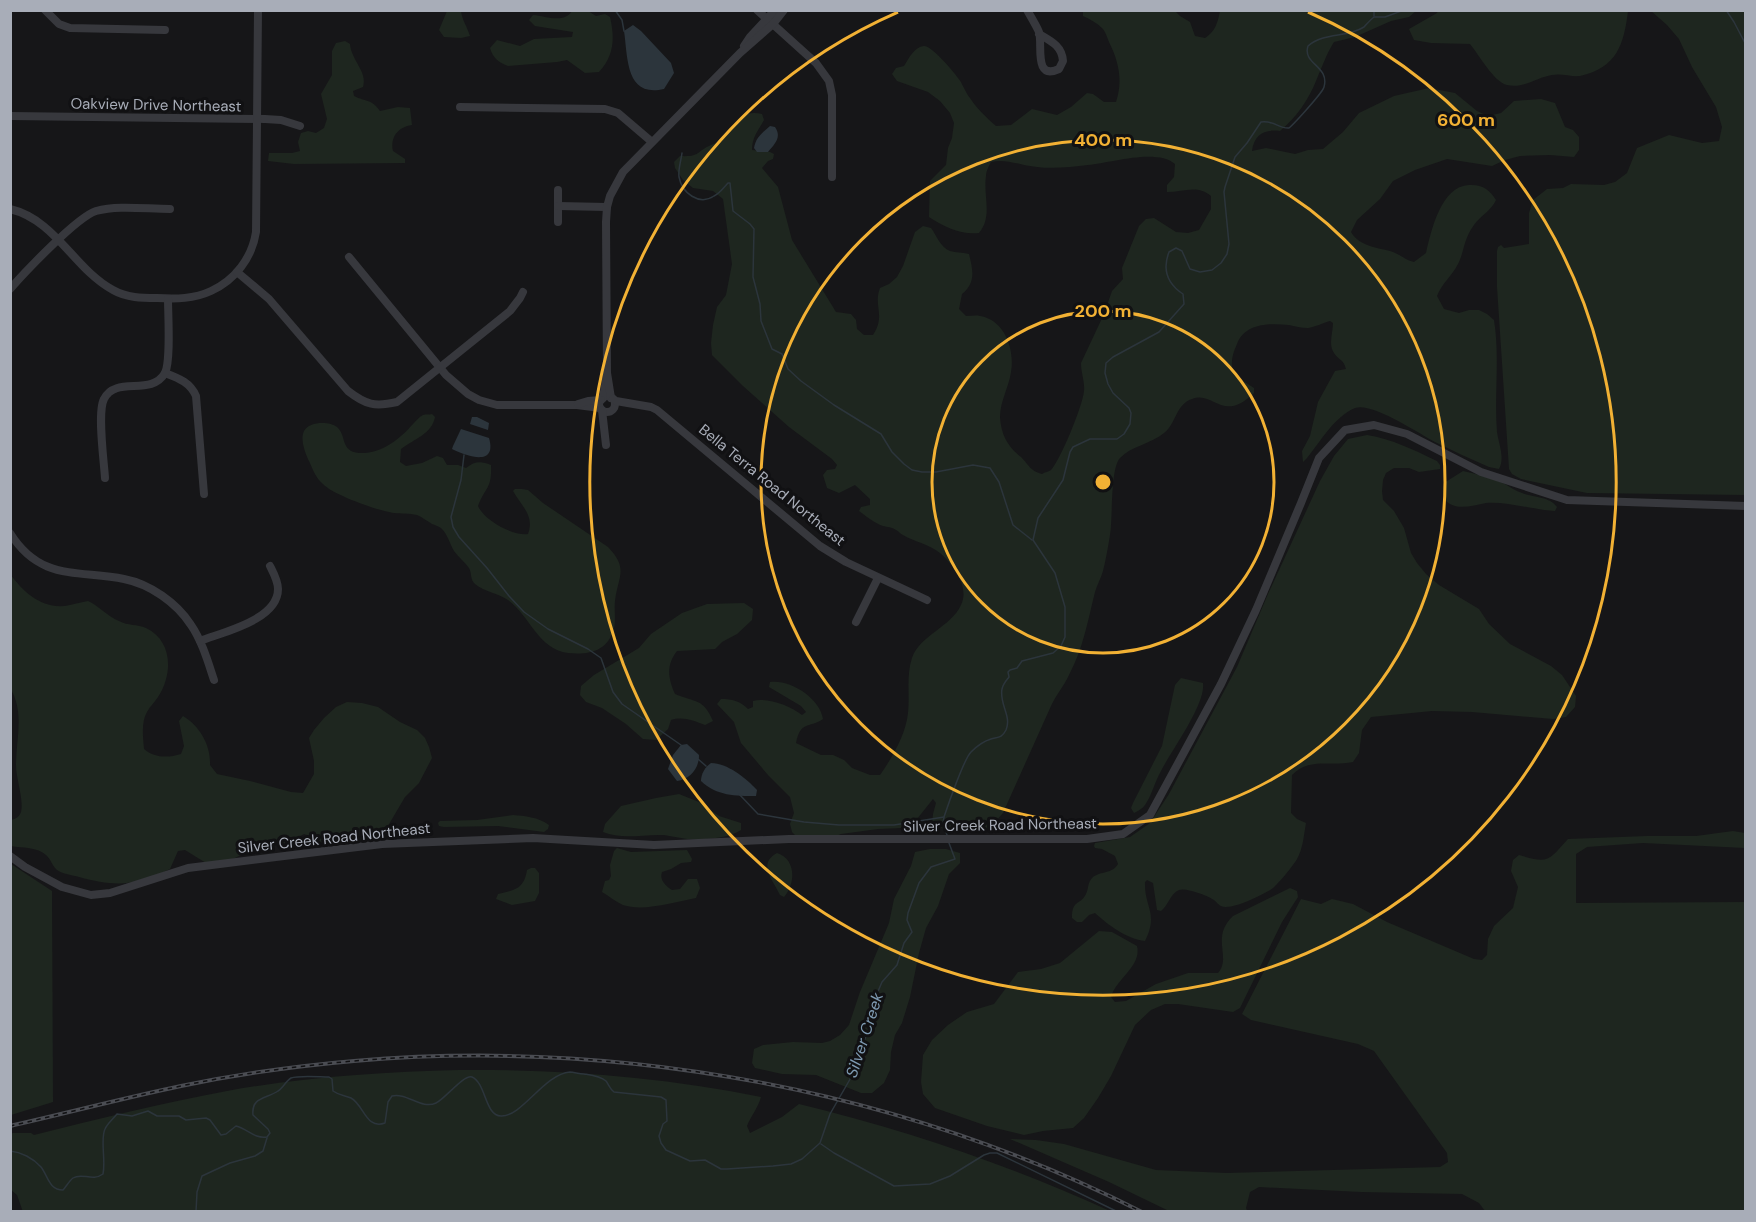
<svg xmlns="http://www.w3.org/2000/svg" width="1756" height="1222" font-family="'DM Sans',sans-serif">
  <rect width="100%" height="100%" fill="#161618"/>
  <g fill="#1e261f">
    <path d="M447 11H461C462 20 467 26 470 36L461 38 444 37 439 30Z"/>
    <path d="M572 11H588L596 16 605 14 610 17C615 38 614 56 599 72L585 73 567 60 557 62 508 66C498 62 493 58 490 48L497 40 520 46 534 39 572 37 573 32 535 26 529 20 533 15C546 16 564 24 572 11Z"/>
    <path d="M1083 11H1175L1180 16 1190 22 1195 36 1205 38C1215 32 1218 22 1220 11H1416L1409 17 1391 21 1355 37 1334 42C1326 55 1322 67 1316 81 1309 99 1296 118 1280 131 1265 129 1254 134 1252 151L1266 148 1295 154 1308 150 1323 149 1343 132 1359 113 1394 96 1429 88 1455 93 1477 111 1488 116 1501 113 1514 101 1541 99 1555 103 1565 127 1573 130 1579 137V150L1574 157 1550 155 1520 156 1505 160 1492 166 1447 159 1415 170 1393 181 1380 199 1357 220 1351 232C1360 247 1377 247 1393 252 1401 255 1405 260 1414 262L1426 253C1431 231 1441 186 1469 185 1482 184 1490 190 1496 200 1492 210 1480 216 1474 225 1463 240 1465 250 1458 264 1452 276 1442 283 1437 296L1444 309 1459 313 1469 310H1479L1487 314 1494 320C1500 357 1494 395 1497 432 1499 445 1505 458 1499 469L1489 467C1471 459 1453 451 1435 442 1418 433 1372 402 1355 408 1334 417 1321 441 1307 458L1303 462 1302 451 1310 436 1318 402 1335 371 1346 369C1343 358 1339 361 1334 353 1328 345 1333 332 1333 323L1330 321C1323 323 1315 327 1308 328 1301 328 1295 326 1289 325 1269 323 1245 323 1237 344 1232 355 1230 363 1234 375L1254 388V393C1222 424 1214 390 1192 399 1176 404 1176 424 1164 433 1151 444 1131 446 1120 458 1110 469 1113 518 1110 535 1108 547 1106 559 1103 571 1101 578 1097 585 1095 592 1088 620 1083 649 1069 675 1064 686 1056 695 1051 706L1003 813 989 829 977 831H948L932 824 933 814 936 803 933 799 913 824 902 828 878 829 841 834 834 837 796 836 792 832 790 824 794 813 790 797 768 775 741 743 734 722 717 704 721 699C732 699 740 701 748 709L753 707V701C768 697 790 706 802 715L806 712 801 706 769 687 770 682C790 679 820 698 823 719 808 729 801 720 796 743L821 755H833L844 760 852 768 870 775H880C892 758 906 734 908 713 910 694 906 676 912 658 920 635 951 627 961 605 970 587 953 564 940 553 929 544 915 542 903 535 899 533 900 532 896 530 892 527 887 527 883 526 874 523 866 516 859 511L861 507 870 505V499L855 485 839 493 827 488 823 475 827 470 835 469 837 465 832 459 789 427 743 386 712 355 711 343 713 325 717 307 726 295 732 264 723 199 713 191 693 188 683 180 675 168 674 162 680 156C701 157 695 152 711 145 717 142 715 145 720 142 735 131 736 108 762 114L764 120C758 131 752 137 752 150L770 152 774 154 773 159 768 161 762 168 778 187 792 240 836 312 851 314 856 320 857 329 864 335H873C886 315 873 306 880 288L889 284 897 277 903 266 915 232 923 226 931 228C937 236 940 247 950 251 956 253 962 252 969 254 973 270 976 283 962 294L959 309 966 316C971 316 976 315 980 316 1005 320 1015 350 1011 372 1009 387 1000 401 1000 417 1001 435 1008 447 1021 457 1030 466 1029 470 1042 474 1045 472 1048 472 1051 470 1060 461 1083 405 1084 391 1085 382 1081 373 1081 363L1104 314 1112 291 1123 279 1122 268 1139 226 1146 219 1154 218 1176 232 1188 233 1199 230 1211 209V196C1198 184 1183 192 1167 192V185L1174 177 1175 164C1157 148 1110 163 1088 165 1071 167 1054 169 1037 167 1022 166 1006 158 991 162 989 166 986 171 986 176 983 196 993 216 979 233 961 235 944 227 929 217L930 181 946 165 948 148 952 138 954 123 950 113 940 101 928 92 897 81 892 74 896 68 904 66C909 58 914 47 924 46 932 46 953 71 958 78 963 84 965 92 970 98 977 109 986 117 996 126L1011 125 1032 109 1057 115 1071 107 1087 93 1093 94 1104 102H1116C1123 81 1119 62 1109 42 1107 37 1106 33 1103 29 1097 23 1090 19 1083 16Z"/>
    <path d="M1438 11V10L1628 11C1624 44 1617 68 1580 76 1571 77 1561 73 1552 75 1537 77 1524 89 1507 85 1494 82 1479 55 1470 44L1431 43 1414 40 1409 29 1437 13Z"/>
    <polygon points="1651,11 1745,11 1745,495 1587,493 1521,479 1512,474 1509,469 1497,287 1497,251 1498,247 1501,245 1504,248 1529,244 1529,213 1533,200 1547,189 1563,188 1571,184 1604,185 1615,182 1627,173 1637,148 1669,135 1702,143 1719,141 1722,127 1716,107 1692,67 1679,39 1667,25"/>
    <path d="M345 41 350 44C351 60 368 72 363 87L353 91 354 96C366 102 372 99 380 111L398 107 410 108 412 125C398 127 390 137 393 151L405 159V163L294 164 268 161 269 153H292L300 151 298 142 301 133 308 131 316 133 324 128 327 119 321 94 332 75V51L336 43Z"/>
    <path d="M432 414 435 417C432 434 414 439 401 449L400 462 406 466 422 463 437 456 443 458 447 465H458L466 468C475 461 481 461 491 465 492 489 486 486 478 506 484 520 512 536 528 534 535 515 521 506 513 491L515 489H522L528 490 543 503 608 547C629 569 618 576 615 601 614 610 616 620 614 628 608 652 588 655 568 653 538 649 530 616 508 600 498 593 485 592 475 584 470 580 472 573 469 568 465 562 458 557 454 551 450 544 447 533 441 528 438 526 435 525 432 524 427 521 422 517 417 515 409 513 401 514 394 513 379 511 333 495 323 484 316 478 313 470 309 461 305 453 300 439 304 431 309 421 330 421 337 427 347 436 340 451 359 453 381 454 399 440 413 424 416 421 419 417 423 415 426 414 429 415 432 414Z"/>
    <path d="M1367 435C1392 439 1414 450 1437 461L1440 465V469L1419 472 1409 468H1394L1386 473 1383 480 1382 491 1383 500 1394 511 1404 528 1411 553 1417 563 1426 574 1439 585 1479 609 1489 624 1510 644 1551 666 1562 675 1576 696 1575 707 1566 717 1553 719 1472 712 1432 711 1371 717 1362 730 1359 753 1353 762C1330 767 1310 757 1292 775L1291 813 1297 819 1306 823C1304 834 1303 849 1297 859 1293 866 1279 883 1273 888 1264 894 1231 911 1221 906 1220 906 1215 901 1214 900 1209 896 1185 887 1179 890 1170 894 1168 906 1161 911L1157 910 1153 883 1147 880 1145 882C1144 907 1159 913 1145 941 1127 939 1108 925 1095 913L1089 915 1082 922H1077L1072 918C1072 899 1080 906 1086 894 1089 888 1087 883 1093 877 1101 871 1112 874 1118 864L1115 856 1102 849 1095 848 1094 846 1095 843 1130 837 1150 823 1169 794 1237 667 1268 594 1320 481 1334 456 1348 439Z"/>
    <path d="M1463 471C1477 474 1492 478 1505 484 1510 487 1516 491 1522 493 1534 498 1549 496 1557 507L1555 511C1535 510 1505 501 1486 503 1474 505 1461 510 1450 504 1442 499 1442 491 1444 483Z"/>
    <path d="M10 574C24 593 44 611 70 605 76 604 81 602 88 601 99 606 107 616 119 621 128 626 137 624 146 628 173 641 173 674 158 697 155 702 150 706 147 712 141 722 143 737 144 749 154 758 168 758 181 754L184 746 179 721 183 716C200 726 211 746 210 765L217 774 250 781 291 792 303 793 314 774V761L309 738 314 730 324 718 336 707 347 702 362 703 378 707 400 722 417 730 425 738 429 747 432 758 419 783 405 797 385 831 377 837 367 840 318 844 312 842 310 836 304 834 289 842 251 850 231 860 206 863 185 850 178 851 170 869C136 886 115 887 79 877 73 875 62 874 57 870 52 866 51 859 46 855 38 847 22 848 11 846V820C16 819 19 817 21 812 24 800 16 779 16 765 16 739 25 712 10 688Z"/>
    <path d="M744 603 753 609 752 620 737 634 722 642 715 649 677 651C666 665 668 678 675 694 696 703 703 698 713 721L705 725C694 721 683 716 671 720L668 729 656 740 643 739 626 724 602 708 586 702 580 695 581 686 594 675 639 648 651 634 682 613 707 604Z"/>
    <path d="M1181 678 1203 683C1206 704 1171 751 1161 771 1155 781 1152 795 1145 805 1142 809 1138 811 1134 813L1131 808 1133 803 1162 746 1175 685Z"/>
    <path d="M679 794 699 802 719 816 741 823V830C727 839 704 840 687 839 679 838 671 836 664 835 643 834 622 840 603 832L605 824 621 806 656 798Z"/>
    <path d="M513 815C525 816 538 817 549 825L548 829 544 832 498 826 444 827 439 826 438 823 440 821 477 820Z"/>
    <path d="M1733 831 1745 833V848L1643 843 1587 847 1576 854V903L1745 902V1211H1485L1479 1203 1462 1194 1361 1192 1259 1187 1250 1192 1246 1208 1247 1211H1169L1109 1182 1010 1139 1036 1140 1064 1144 1156 1170 1227 1173 1440 1167 1448 1162 1447 1153 1374 1051 1358 1044 1251 1020 1242 1014 1301 899 1321 904 1332 899 1353 904 1387 922 1474 959 1482 960 1487 955 1488 939 1494 926 1513 908 1518 887 1511 871 1513 860 1519 855C1549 864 1548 861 1568 839L1647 836H1696Z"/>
    <path d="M617 848 631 852 687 850 692 859 691 862 681 863 671 869 662 872C659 880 666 886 672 890L680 889 688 879H697L700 888 696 898C675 902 643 912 623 905 616 902 609 896 602 892L605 881 609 880 611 876 610 865 614 851Z"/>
    <polygon points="930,849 946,849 960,853 960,863 949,874 938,906 926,928 919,953 910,997 902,1023 895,1035 891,1052 890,1070 884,1083 872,1093 861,1093 816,1075 782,1074 755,1068 752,1063 754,1049 763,1045 793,1042 822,1043 830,1041 840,1035 849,1025 860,992 889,923 894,899 911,866 915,852"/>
    <path d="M777 853C796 859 796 883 784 897L780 895C773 880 757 864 777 853Z"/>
    <polygon points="11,864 52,891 53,1102 11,1115"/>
    <path d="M531 868H535L539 873V893L535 901 512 905 496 899 498 894C515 890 524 889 527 870Z"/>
    <path d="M1290 888 1297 891 1298 897 1282 922 1240 1008 1233 1012 1178 1004H1165L1151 1010 1135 1025 1111 1076 1098 1098 1084 1118 1073 1128 1043 1131 1024 1135 987 1126 935 1108 923 1094 921 1082 923 1055 932 1040 948 1025 967 1012 994 1004 1018 972 1041 969 1060 963 1099 931 1112 932 1137 946C1142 966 1116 979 1111 997L1115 1002 1126 1001 1156 984 1188 973H1218C1232 957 1210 938 1233 916Z"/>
    <path d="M459 1070C560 1069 662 1077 761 1097 758 1108 751 1116 747 1126L750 1133 782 1117 799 1104C906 1130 1009 1165 1110 1211L23 1212 17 1195 11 1190 10 1134 13 1133H31L34 1135C98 1119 162 1103 227 1091 303 1077 381 1072 459 1070Z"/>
  </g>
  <g fill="#2c353c">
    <path d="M633 25 641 31 671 63 674 73 664 89C625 98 628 57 624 31Z"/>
    <path d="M770 126 775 127C782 137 775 144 768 152H757L754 148C756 137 762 133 770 126Z"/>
    <polygon points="472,417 477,417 489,423 488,430 470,424"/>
    <path d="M461 429 489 438C497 466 469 457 454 450L452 449 453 446Z"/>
    <path d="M687 744 699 755C699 769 690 779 677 781L668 769 673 755 681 745Z"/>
    <path d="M711 763C727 763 746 778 757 790L756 796C735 796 717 796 701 781 701 774 705 767 711 763Z"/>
  </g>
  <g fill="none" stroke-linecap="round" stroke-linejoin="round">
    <g stroke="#2c353c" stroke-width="1.5">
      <polyline points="615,10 622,20 624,31"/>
      <polyline points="1374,10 1374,16"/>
      <polyline points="1726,10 1734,22 1746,45"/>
      <path d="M682 153C681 161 678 169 679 177 682 193 699 206 714 196 720 193 724 187 728 183H730L733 211 750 224 754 229 753 277 760 304 761 321 772 349 782 354 788 369 801 381 834 405 881 434 892 452 904 464 912 470 922 472H936L973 465 990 468 999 482 1013 525 1032 540"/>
      <polyline points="464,455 461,480 451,517 453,527 459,537 487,568 509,596 524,612 548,629 588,649 601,658 613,692 622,704 681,745"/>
      <polyline points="698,759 706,766"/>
      <polyline points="739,794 758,814 804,822 839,825 894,825 944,817"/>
      <path d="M947 835 943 823 944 817C948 805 964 759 971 752 976 747 984 741 991 739 998 737 1002 738 1006 730 1012 716 999 704 1002 689 1003 684 1006 681 1009 677L1008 672 1010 670 1017 668 1022 661 1053 653 1061 646 1065 637V607L1055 573 1033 540 1038 518 1063 480 1070 452 1073 447 1090 439H1117L1124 434 1130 424 1131 413 1129 408 1113 393 1108 384 1105 373 1106 363 1113 357 1159 332 1184 304 1183 294C1168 284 1162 270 1169 252L1176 248 1182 251 1190 269 1200 272 1212 270 1221 263 1227 254 1229 244 1224 192 1225 187 1235 157 1247 143 1261 122C1274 120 1279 129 1289 128 1295 123 1323 92 1324 87 1330 66 1302 64 1308 46 1324 32 1347 38 1364 27 1367 24 1370 20 1374 17H1385L1404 10"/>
      <polyline points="821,1144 834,1153 894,1186 930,1184 950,1176 984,1155 990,1153 997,1153 1118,1212"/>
      <path d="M10 1151C21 1152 33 1158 41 1167 48 1176 49 1190 63 1190 66 1187 69 1181 73 1178 82 1172 92 1182 103 1174 106 1160 100 1139 105 1129 107 1124 113 1119 117 1114L132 1116 148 1111 157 1116H179L186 1120 206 1118 210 1120 221 1135 226 1134 236 1126C248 1129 254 1139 267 1137L270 1133 268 1129 253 1115C251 1097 266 1099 278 1091 283 1088 286 1081 291 1078 299 1075 320 1077 329 1077L332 1079 333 1091C340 1096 345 1095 351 1098 364 1105 366 1130 385 1123L388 1102 392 1096C406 1092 422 1110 436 1103 445 1099 464 1074 472 1077 486 1083 485 1116 501 1116 522 1117 544 1074 570 1072 574 1072 579 1074 584 1074 590 1075 600 1076 606 1081 609 1085 610 1089 614 1092L661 1097 666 1100 667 1121 663 1124 659 1136 661 1143 666 1150 690 1161 705 1160 721 1169H727L773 1166 791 1164 802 1159 820 1143 830 1114 853 1074 856 1058 869 1030 876 996 882 982 897 965 904 943 912 932 907 920 908 913 919 883 931 867 955 859 949 843"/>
      <polyline points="196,1212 197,1192 202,1176 230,1163 255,1156 263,1151 267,1138"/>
    </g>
    <g stroke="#37383d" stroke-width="8">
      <polyline points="45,10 59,24 70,28 165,30"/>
      <polyline points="757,10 816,63 829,81 832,95 832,177"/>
      <path d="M1027 10C1031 17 1036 25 1039 32 1043 44 1033 81 1059 69L1063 61C1062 46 1051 41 1039 34"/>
      <polyline points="744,46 750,37 775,10"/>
      <polyline points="460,107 605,109 618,113 652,142"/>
      <polyline points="10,116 265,119 281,120 300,126"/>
      <polyline points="558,190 558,222"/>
      <polyline points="558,206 607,207"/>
      <path d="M10 209C56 220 74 269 113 290 127 298 142 298 157 298 176 299 194 299 211 291 235 280 252 258 256 232L258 10"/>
      <polyline points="349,257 446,375 468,394 479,400 497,405 577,405 600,408"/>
      <path d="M237 272 269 299 348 391C366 405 375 407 397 402L510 311 520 298 523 292"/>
      <path d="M10 289C25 272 77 217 96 211 118 205 146 209 170 209"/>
      <path d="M165 373C178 378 190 382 196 396L204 494"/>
      <circle cx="607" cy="404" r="8"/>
      <polyline points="603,398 607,374"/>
      <polyline points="611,398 607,373 606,222 607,207 610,196 623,172 740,53 773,24 784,10"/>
      <polyline points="613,399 616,401 651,407 657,410 820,546 846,562 927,600"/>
      <polyline points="578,404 588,401 601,400"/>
      <polyline points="602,410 606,445"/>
      <path d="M105 478C104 461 97 412 104 399 116 375 151 397 165 373 171 361 168 314 168 299"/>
      <path d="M10 533C40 581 77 570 124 579 150 584 177 603 191 625 202 641 208 662 214 680"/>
      <polyline points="856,622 878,578"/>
      <path d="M200 641C223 632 278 620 278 589 278 581 274 574 270 566"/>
      <polyline points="10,856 25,867 62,887 91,895 110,893 188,868 382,844 533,838 654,845 789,839 1087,839 1123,834 1150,815 1221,684 1256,610 1301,503 1319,458 1345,430 1374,425 1407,434 1481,472 1567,500 1746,506"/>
    </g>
    <g stroke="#4a4c52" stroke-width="4">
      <path id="rail" d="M10 1126C67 1113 124 1098 181 1086 238 1074 296 1066 354 1061 622 1038 902 1090 1142 1212"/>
    </g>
    <use href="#rail" stroke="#111113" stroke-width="1.5" stroke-dasharray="4.5" stroke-linecap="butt"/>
  </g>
  <g fill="none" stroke="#f2b134" stroke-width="3">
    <circle cx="1103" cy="482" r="171"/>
    <circle cx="1103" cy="482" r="342"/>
    <path d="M1308 12A513 513 0 1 1 898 12"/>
  </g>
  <g text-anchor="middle" stroke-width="6" stroke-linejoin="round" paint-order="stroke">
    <g font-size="15" fill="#a8adb8" stroke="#111113">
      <text transform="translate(156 105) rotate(1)" y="5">Oakview Drive Northeast</text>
      <text transform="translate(772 485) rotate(39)" y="5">Bella Terra Road Northeast</text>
      <text transform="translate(1000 825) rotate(-1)" y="5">Silver Creek Road Northeast</text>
      <text transform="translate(334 838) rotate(-6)" y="5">Silver Creek Road Northeast</text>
    </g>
    <g font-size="16" font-style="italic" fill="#7f9bb3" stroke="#111113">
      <text transform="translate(864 1035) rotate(-72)" y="6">Silver Creek</text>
    </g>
  </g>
  <circle cx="1103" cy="482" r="9" fill="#f2b134" stroke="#111113" stroke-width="3"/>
  <g font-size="18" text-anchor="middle" font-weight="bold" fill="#f2b134" stroke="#111113" stroke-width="6" stroke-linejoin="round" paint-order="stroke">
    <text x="1466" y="126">600 m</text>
    <text x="1103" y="146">400 m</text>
    <text x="1103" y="317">200 m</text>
  </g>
  <rect width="1756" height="1222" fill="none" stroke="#a8adb8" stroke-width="24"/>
</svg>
